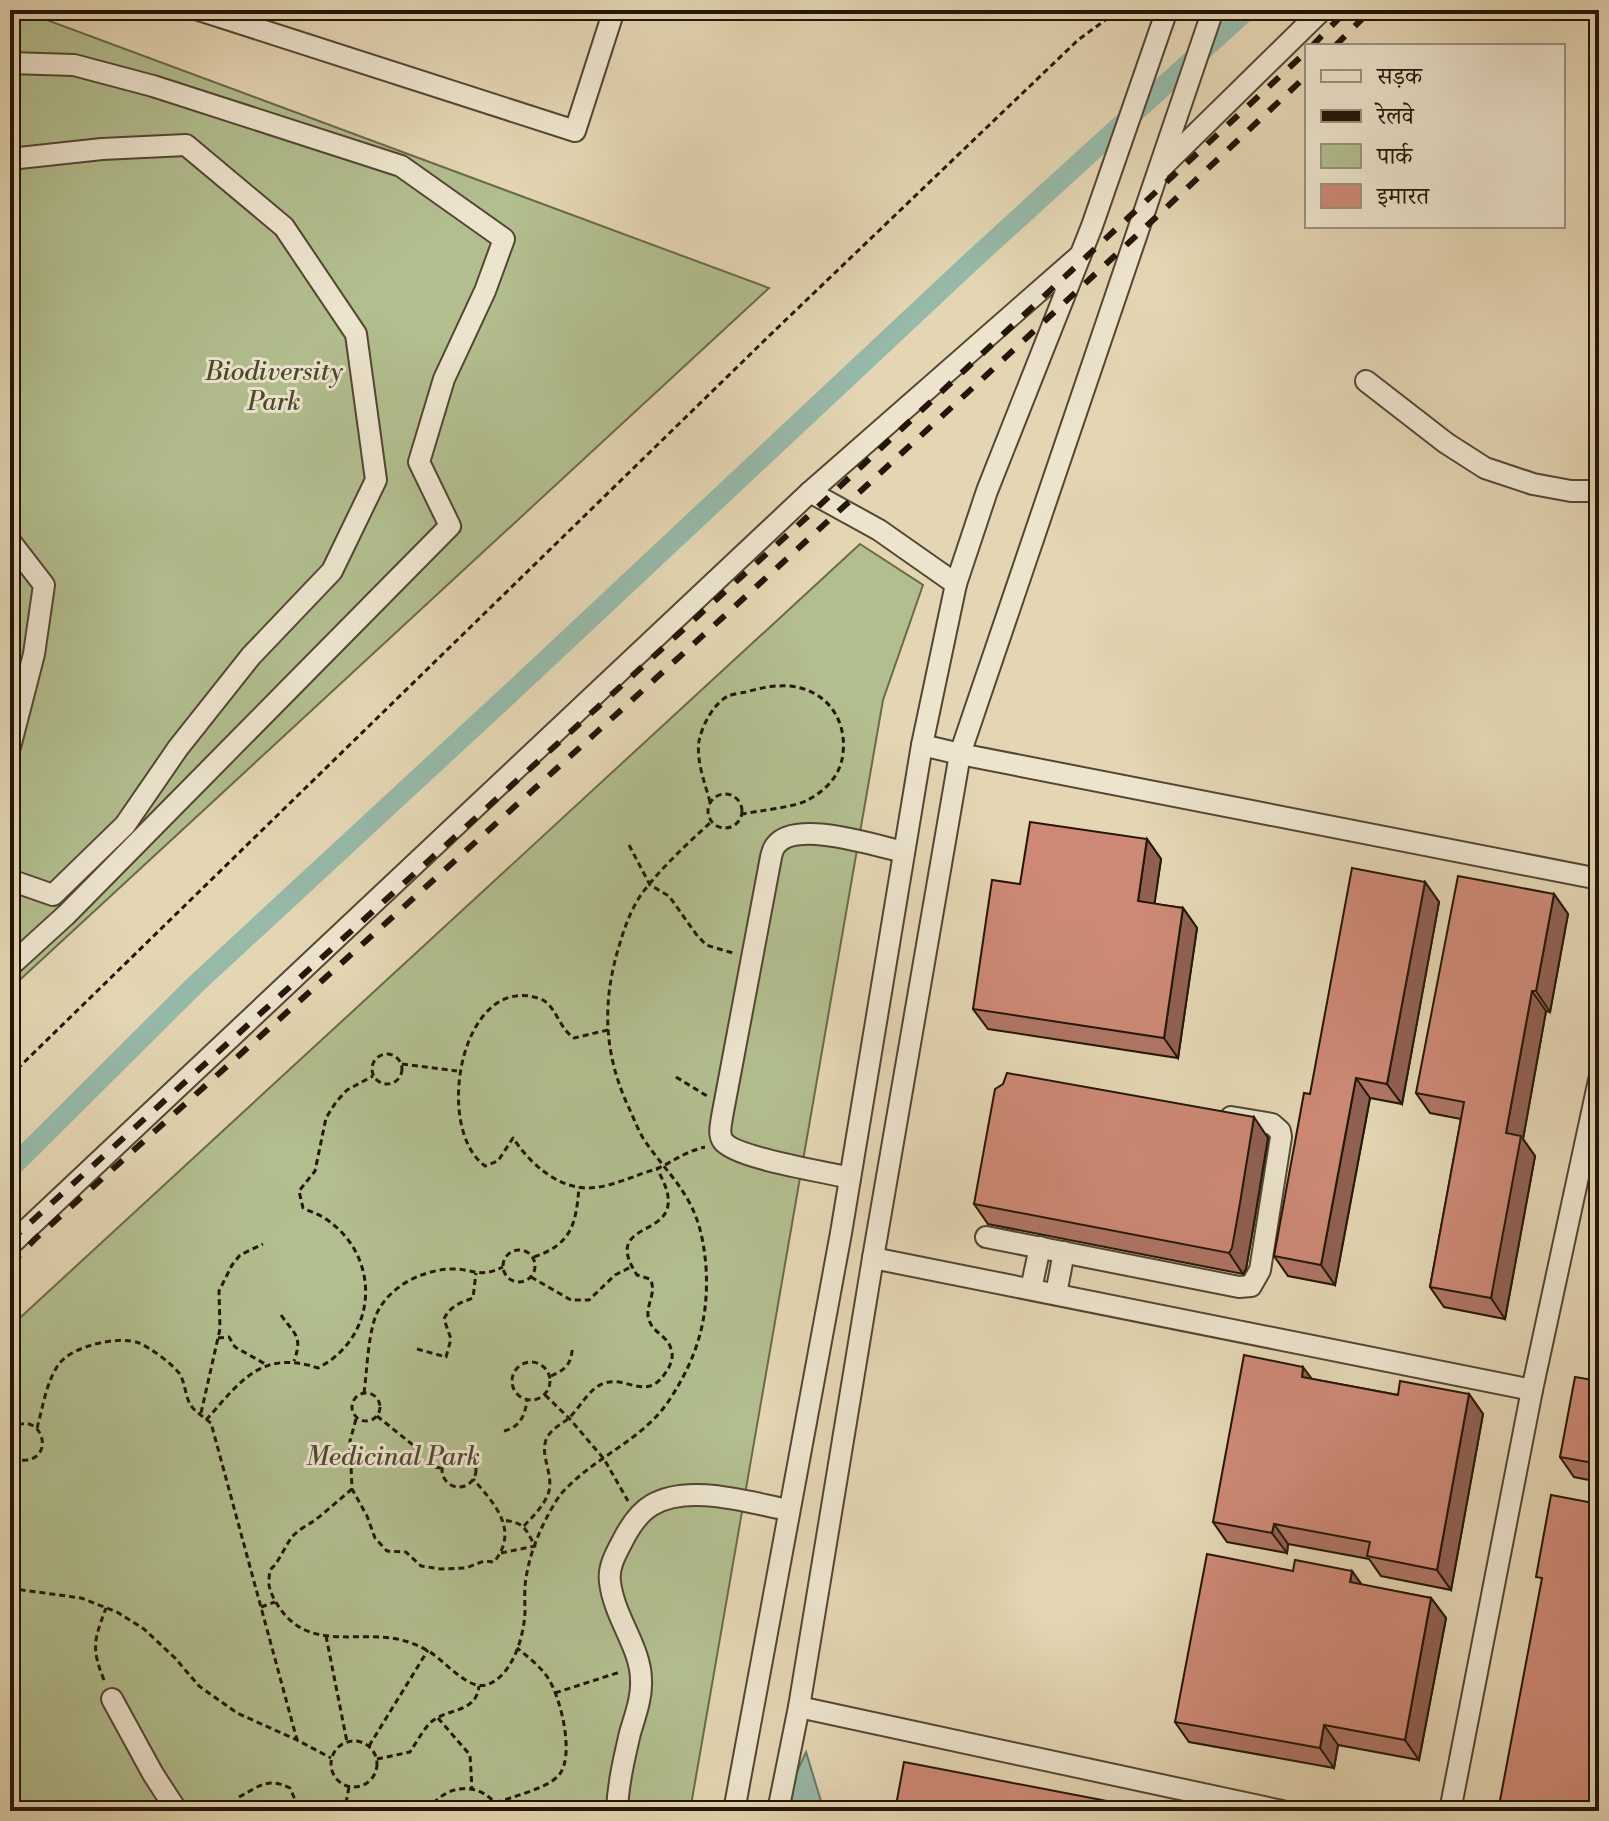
<svg xmlns="http://www.w3.org/2000/svg" width="1609" height="1821" font-family="'Libre Bodoni','Noto Serif Devanagari',serif">
  <rect width="100%" height="100%" fill="#e4d6b3"/>
  <filter id="stains"><feTurbulence type="fractalNoise" baseFrequency=".0025" numOctaves="4"/><feColorMatrix values="0 0 0 0 .2 0 0 0 0 .09 0 0 0 0 .02 0 0 0 .5 -.17"/></filter>
  <radialGradient id="worn" r=".72"><stop offset=".6" stop-color="#630" stop-opacity="0"/><stop offset="1" stop-color="#630" stop-opacity=".3"/></radialGradient>
  <g fill="#b2be8e" stroke="#6a6a4b" stroke-width="2">
    <polygon points="10,10 20,10 769,288 10,989"/>
    <polygon points="860,544 923,585 883,700 690,1811 10,1811 10,1327"/>
  </g>
  <polygon fill="#96b9a8" stroke="#687868" stroke-width="2" points="806,1752 824,1811 779,1811"/>
  <g fill="none" stroke-linecap="round" stroke-linejoin="round">
    <polyline stroke="#96b9a8" stroke-width="20" points="10,1169 196,984 516,688 975,258 1247,10"/>
    <g stroke="#534633" stroke-width="24">
      <g id="minor">
        <polyline points="199,10 575,131 614,10"/>
        <polyline points="10,63 74,65 153,86 401,166 504,239 485,291 444,379 419,462 450,526 66,915 10,966"/>
        <polyline points="10,156 19,158 102,149 186,145 284,227 356,334 376,480 332,571 251,656 178,748 125,825 53,895 10,880"/>
        <polyline points="1162,167 1322,10"/>
        <polyline points="1366,381 1446,443 1485,468 1533,484 1571,491 1599,491"/>
        <polyline points="810,492 1078,257"/>
        <polyline points="10,541 44,585 34,654 10,747"/>
        <polyline points="922,745 960,754 1599,879"/>
        <path d="M850 1178C826 1172 735 1158 723 1141 718 1134 721 1125 722 1117L771 857C772 853 773 848 776 845 796 819 876 846 904 852"/>
        <polyline points="986,1237 1239,1287 1251,1286 1260,1270 1281,1137 1280,1131 1272,1124 1231,1117"/>
        <polyline points="10,1245 810,492 879,530 956,584"/>
        <polyline points="873,1258 1532,1390"/>
        <polyline points="1031,1289 1040,1247"/>
        <polyline points="1056,1294 1064,1252"/>
        <polyline points="112,1699 153,1774 177,1811"/>
        <polyline points="799,1707 1282,1811"/>
        <path d="M617 1811C618 1784 624 1759 630 1733 635 1716 642 1698 641 1680 641 1648 614 1617 610 1582 608 1568 615 1555 622 1542 629 1528 638 1513 652 1505 689 1483 750 1503 789 1510"/>
        <polyline points="734,1811 841,1233 922,745 956,584 987,491 1092,226 1167,10"/>
        <polyline points="778,1811 799,1707 873,1258 960,754 1213,10"/>
        <polyline points="1450,1811 1532,1390 1599,1080"/>
      </g>
    </g>
    <g stroke="#231608" stroke-width="3" stroke-dasharray="6 4" stroke-linecap="butt">
      <circle cx="725" cy="811" r="17"/>
      <path d="M710 802C705 783 696 761 699 741 702 726 713 704 728 696 733 694 741 693 746 692 760 688 774 685 789 686 825 689 847 718 843 753 841 775 826 790 808 800 796 807 757 811 742 814"/>
      <polyline points="629,845 650,885 669,896 696,934 706,945 733,953"/>
      <path d="M608 1030 574 1038C558 1028 556 1003 538 998 461 974 433 1128 485 1166L498 1161 513 1138C529 1162 556 1188 588 1188 604 1188 621 1181 636 1176 645 1172 656 1170 665 1165 679 1157 689 1151 705 1147"/>
      <circle cx="387" cy="1069" r="15"/>
      <polyline points="402,1064 457,1071"/>
      <polyline points="10,1076 769,336 1078,40 1119,10"/>
      <polyline points="676,1077 707,1096"/>
      <circle cx="519" cy="1266" r="16"/>
      <path d="M534 1257C572 1244 576 1224 579 1187"/>
      <polyline points="531,1277 571,1300 589,1300 615,1275 631,1267"/>
      <path d="M281 1315C295 1335 303 1336 294 1361"/>
      <polyline points="218,1338 229,1337 235,1347 267,1365"/>
      <path d="M417 1349 446 1357 451 1339 444 1319C450 1306 460 1303 473 1298L476 1273"/>
      <circle cx="531" cy="1381" r="19"/>
      <path d="M551 1376C568 1368 570 1365 573 1346"/>
      <circle cx="366" cy="1407" r="14"/>
      <path d="M364 1393C367 1371 368 1333 377 1313 390 1286 421 1271 449 1269 473 1268 478 1279 503 1267"/>
      <polyline points="545,1395 569,1418 604,1459 628,1501"/>
      <polyline points="201,1413 220,1329 219,1291 232,1265 240,1255 263,1244"/>
      <polyline points="377,1416 413,1445 424,1465 441,1468"/>
      <path d="M356 1419 350 1441 352 1489 367 1516 375 1538 387 1551 406 1552 421 1566 441 1569 466 1568 484 1561 494 1562C520 1530 494 1503 473 1479"/>
      <path d="M206 1420C240 1382 261 1349 318 1368 378 1337 382 1257 326 1219 319 1214 311 1212 303 1208L299 1191 315 1171 326 1118 336 1102 347 1090 373 1076"/>
      <path d="M37 1428C43 1407 46 1382 59 1364 72 1346 119 1335 139 1343 151 1348 171 1363 179 1373 186 1383 185 1399 192 1407 194 1410 208 1421 211 1423L297 1740"/>
      <path d="M10 1431C37 1405 58 1455 27 1460 19 1461 15 1457 10 1452"/>
      <path d="M504 1431C520 1427 525 1416 527 1400"/>
      <circle cx="459" cy="1470" r="17"/>
      <path d="M352 1489C340 1499 328 1510 315 1520 308 1525 298 1530 292 1537 286 1545 281 1557 274 1566 272 1568 270 1569 270 1572 269 1572 269 1584 269 1585 271 1595 276 1603 281 1610 313 1653 362 1628 405 1641 413 1643 423 1648 430 1652 446 1662 470 1693 489 1684 513 1674 524 1636 525 1612 525 1601 524 1589 526 1578 529 1559 535 1542 543 1525 548 1515 554 1503 561 1494 593 1457 643 1441 670 1399 698 1356 709 1317 706 1267 704 1243 700 1221 688 1200 675 1177 657 1160 643 1138 637 1128 633 1116 628 1106 603 1051 602 1000 620 943 625 926 632 907 643 892 663 866 687 844 711 822"/>
      <path d="M524 1526C534 1515 545 1505 549 1491 554 1471 535 1449 551 1432 556 1426 564 1423 570 1417 581 1406 590 1387 605 1383 628 1376 647 1402 666 1372 671 1365 674 1356 671 1349 668 1336 653 1333 649 1320 644 1306 658 1293 650 1279L637 1275C604 1225 664 1236 668 1205 670 1192 662 1179 657 1168"/>
      <path d="M501 1553 535 1546C525 1528 525 1523 503 1520"/>
      <polyline points="10,1587 15,1589 81,1598 117,1612 144,1629 175,1658 199,1686 237,1713 297,1740 331,1758"/>
      <polyline points="261,1607 275,1602"/>
      <polyline points="326,1636 347,1742"/>
      <path d="M104 1680C91 1648 94 1640 106 1608"/>
      <polyline points="555,1693 620,1672"/>
      <polyline points="438,1718 470,1755 472,1789"/>
      <circle cx="354" cy="1764" r="23"/>
      <polyline points="369,1746 428,1650"/>
      <path d="M377 1759 410 1752C416 1743 422 1732 429 1724 445 1707 476 1715 479 1686"/>
      <path d="M239 1797C260 1786 267 1777 290 1788L300 1811"/>
      <polyline points="346,1803 349,1787"/>
      <path d="M496 1803C513 1796 547 1789 559 1775 575 1756 561 1698 548 1678 540 1666 528 1657 517 1648"/>
      <path d="M313 1811C329 1802 348 1797 362 1811"/>
      <path d="M427 1811C447 1782 482 1780 501 1811"/>
    </g>
    <use href="#minor" stroke="#ede4ce" stroke-width="20"/>
    <g stroke="#231608" stroke-width="6" stroke-dasharray="14 14" stroke-linecap="butt">
      <polyline points="1312,46 1347,10"/>
      <polyline points="1335,46 1371,10"/>
      <polyline points="10,1241 806,518 1307,51"/>
      <path d="M10 1265 35 1239C462 855 890 470 1307 75"/>
    </g>
  </g>
  <g fill="#b07665" stroke="#231608" stroke-width="2">
    <polygon points="1147,839 1161,859 1154,904 1183,908 1197,928 1178,1058 988,1029 973,1009 1020,884"/>
    <polygon points="1425,882 1439,902 1402,1104 1370,1098 1335,1285 1288,1276 1274,1256 1310,1094"/>
    <polygon points="1554,894 1568,914 1550,1012 1546,1011 1523,1139 1535,1156 1505,1319 1444,1307 1430,1287 1461,1119 1430,1113 1416,1093"/>
    <polygon points="1268,1138 1254,1223 1246,1269 1243,1274 988,1224 974,1204"/>
    <polygon points="1312,1379 1398,1395 1469,1394 1483,1414 1451,1590 1381,1576 1369,1559 1288,1544 1287,1553 1227,1542 1213,1522"/>
    <polygon points="1599,1381 1599,1482 1574,1477 1560,1457"/>
    <polygon points="1293,1571 1352,1571 1362,1585 1431,1598 1446,1618 1419,1760 1338,1745 1334,1768 1189,1742 1175,1722"/>
  </g>
  <g fill="#906052" stroke="#231608" stroke-width="2">
    <polygon points="1147,839 1161,859 1152,922 1138,901"/>
    <polygon points="1425,882 1439,902 1402,1104 1387,1084"/>
    <polygon points="1554,894 1568,914 1550,1012 1536,991"/>
    <polygon points="1183,908 1197,928 1178,1058 1164,1038"/>
    <polygon points="1532,991 1546,1011 1523,1139 1535,1156 1505,1319 1491,1298 1506,1133"/>
    <polygon points="1356,1078 1370,1098 1335,1285 1321,1265"/>
    <polygon points="1254,1117 1268,1138 1254,1223 1246,1269 1243,1274 1229,1253"/>
    <polygon points="1303,1367 1318,1387 1302,1377"/>
    <polygon points="1469,1394 1483,1414 1451,1590 1437,1570"/>
    <polygon points="1274,1524 1288,1544 1287,1553 1272,1533"/>
    <polygon points="1352,1571 1366,1591 1350,1582"/>
    <polygon points="1431,1598 1446,1618 1419,1760 1405,1740"/>
    <polygon points="1324,1725 1338,1745 1334,1768 1320,1748"/>
  </g>
  <g fill="#cd8975" stroke="#231608" stroke-width="2">
    <polygon points="1030,822 1147,839 1138,901 1183,908 1164,1038 973,1009 992,880 1020,884"/>
    <polygon points="1352,868 1425,882 1387,1084 1356,1078 1321,1265 1274,1256 1304,1093 1310,1094"/>
    <polygon points="1458,876 1554,894 1536,991 1532,991 1506,1133 1521,1136 1491,1298 1430,1287 1464,1102 1416,1093"/>
    <polygon points="1007,1073 1254,1117 1240,1203 1232,1248 1229,1253 974,1204 995,1089 1003,1084"/>
    <polygon points="1244,1355 1303,1367 1302,1377 1398,1395 1400,1381 1469,1394 1437,1570 1367,1556 1370,1542 1274,1524 1272,1533 1213,1522"/>
    <polygon points="1575,1377 1599,1381 1599,1464 1560,1457"/>
    <polygon points="1551,1495 1599,1504 1599,1811 1498,1811 1542,1578 1536,1577"/>
    <polygon points="1207,1554 1293,1571 1295,1560 1352,1571 1350,1582 1431,1598 1405,1740 1324,1725 1320,1748 1175,1722"/>
    <polygon points="904,1762 1159,1811 1160,1803 1204,1811 895,1811"/>
  </g>
  <g text-anchor="middle" stroke-width="6" stroke-linejoin="round" paint-order="stroke">
    <g font-size="26" font-style="italic" fill="#4e4830" stroke="#ede4ce">
      <text x="274" y="380">Biodiversity<tspan x="274" dy="30">Park</tspan></text>
      <text x="393" y="1465">Medicinal Park</text>
    </g>
  </g>
  <rect width="1609" height="1821" fill="none" stroke="#e4d6b3" stroke-width="40"/>
  <rect x="12" y="12" width="1585" height="1797" fill="none" stroke="#231608" stroke-width="4"/>
  <rect x="20" y="20" width="1569" height="1781" fill="none" stroke="#231608" stroke-width="2"/>
  <rect x="1305" y="44" width="260" height="184" fill="#ede4ce" stroke="#9c927f" stroke-width="2"/>
  <rect x="1321" y="70" width="40" height="12" fill="#ede4ce" stroke="#9c927f" stroke-width="2"/>
  <text x="1377" y="84" font-size="24" fill="#231608">सड़क</text>
  <rect x="1321" y="110" width="40" height="12" fill="#231608" stroke="#9c927f" stroke-width="2"/>
  <text x="1377" y="124" font-size="24" fill="#231608">रेलवे</text>
  <rect x="1321" y="144" width="40" height="24" fill="#b2be8e" stroke="#9c927f" stroke-width="2"/>
  <text x="1377" y="164" font-size="24" fill="#231608">पार्क</text>
  <rect x="1321" y="184" width="40" height="24" fill="#cd8975" stroke="#9c927f" stroke-width="2"/>
  <text x="1377" y="204" font-size="24" fill="#231608">इमारत</text>
  <rect width="100%" height="100%" filter="url(#stains)"/>
  <rect width="100%" height="100%" fill="url(#worn)"/>
</svg>
